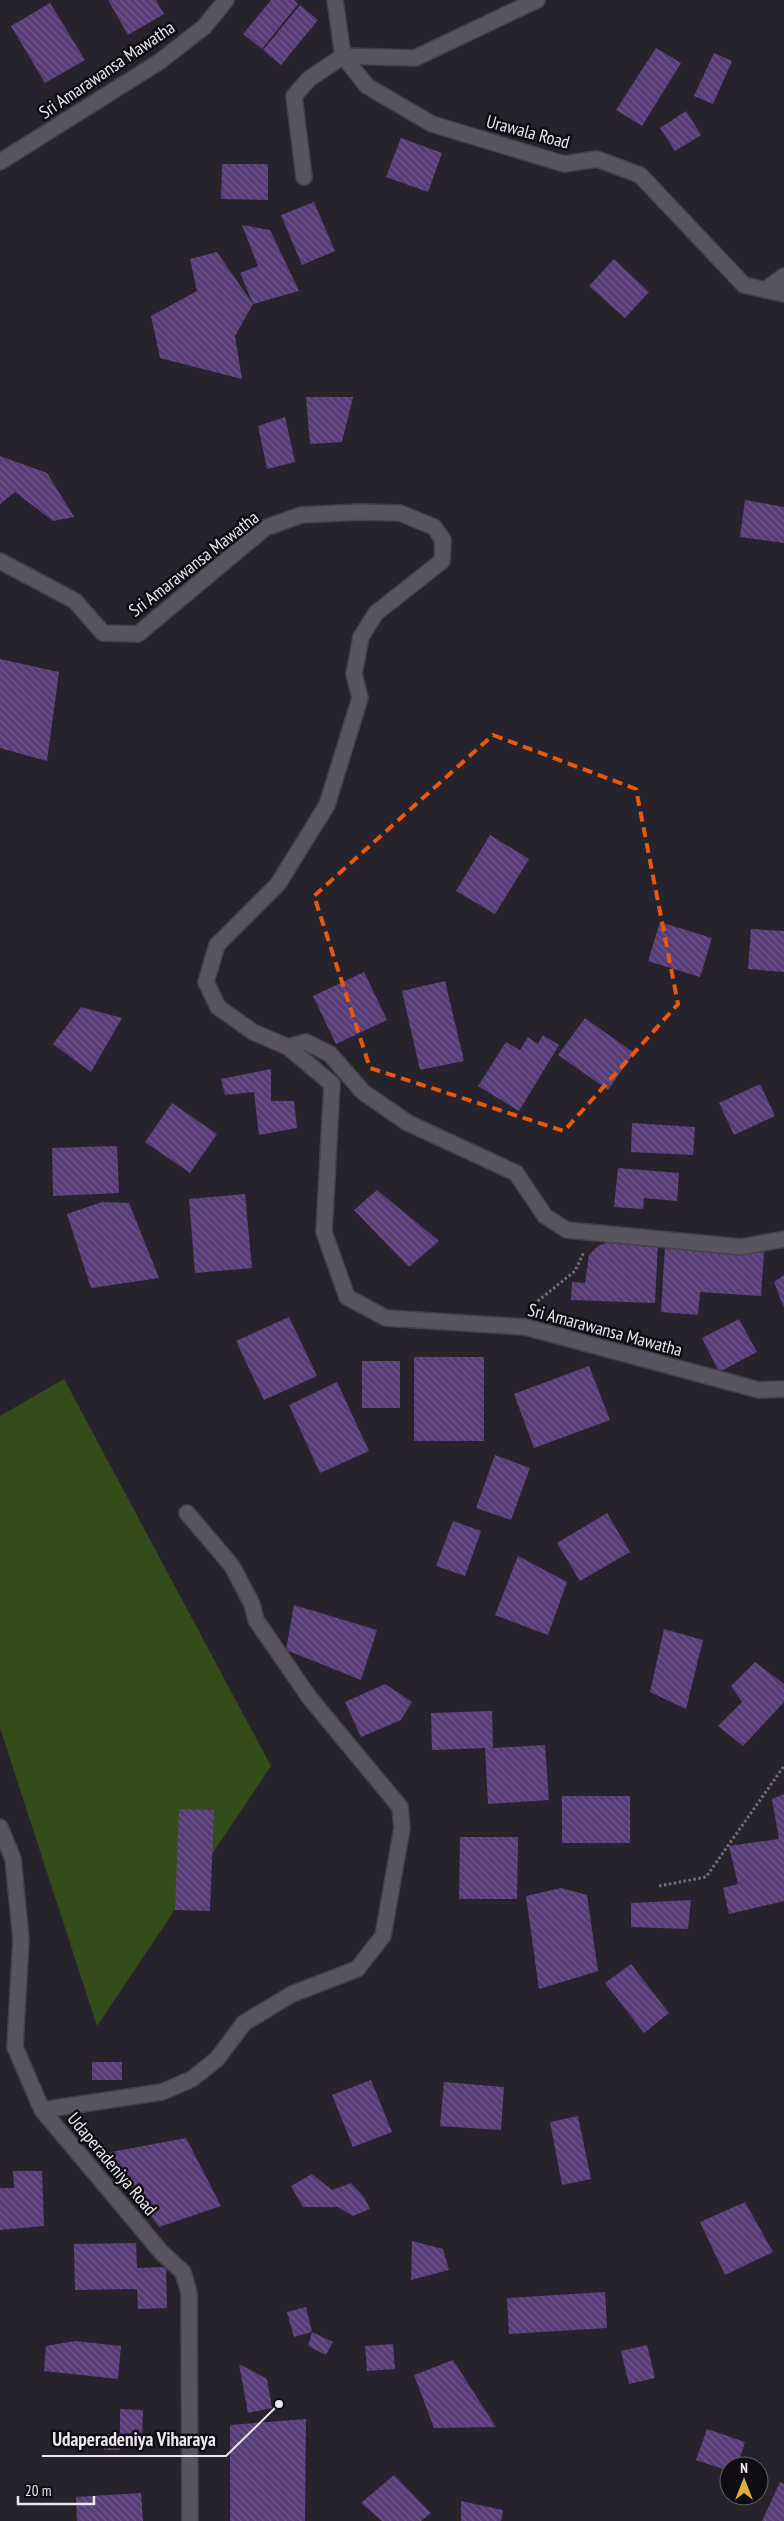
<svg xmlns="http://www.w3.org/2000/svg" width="784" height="2521" font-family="'PT Sans Narrow',sans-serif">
  <defs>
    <pattern id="building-back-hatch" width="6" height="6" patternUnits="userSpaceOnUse" patternTransform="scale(1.25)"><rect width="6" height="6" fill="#573c77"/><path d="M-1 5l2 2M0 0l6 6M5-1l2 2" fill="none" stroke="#6f588b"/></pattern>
  </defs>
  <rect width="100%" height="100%" fill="#27232d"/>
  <polygon fill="#344c1a" points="64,1379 271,1766 97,2026 0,1728 0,1416"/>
  <g fill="url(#building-back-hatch)">
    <polygon points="108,0 156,0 164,14 128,35"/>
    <polygon points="271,0 294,0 298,4 262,49 243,34"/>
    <polygon points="50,3 85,60 45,83 11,26"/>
    <polygon points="300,5 318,20 281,65 263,50"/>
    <polygon points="656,48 681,63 642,126 616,110"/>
    <polygon points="714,53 732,61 713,104 694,96"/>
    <polygon points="686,111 701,135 675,151 660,128"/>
    <polygon points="401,138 442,153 428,192 386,177"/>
    <polygon points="222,164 268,164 268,200 221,199"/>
    <polygon points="314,202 335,251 302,265 281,215"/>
    <polygon points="242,225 270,230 299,291 253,304 235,336 242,379 160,358 151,316 197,291 190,259 217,252 253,304 240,273 258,266"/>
    <polygon points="614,259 649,292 625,318 589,286"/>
    <polygon points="306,397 353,397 342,442 310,444"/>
    <polygon points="285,417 295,462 267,469 258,426"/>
    <polygon points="0,456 47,473 74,517 53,521 15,492 0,504"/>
    <polygon points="745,500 784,507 784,543 740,537"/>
    <polygon points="0,659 59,672 47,761 0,748"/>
    <polygon points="490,835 529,859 495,914 456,891"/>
    <polygon points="660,922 712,938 700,977 648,961"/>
    <polygon points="751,929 784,931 784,972 748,969"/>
    <polygon points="364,972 387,1020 336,1044 313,996"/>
    <polygon points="445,981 464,1061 420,1070 402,991"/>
    <polygon points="81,1007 122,1018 91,1072 53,1044"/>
    <polygon points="585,1018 634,1053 608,1090 558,1055"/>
    <polygon points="543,1035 559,1045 519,1111 478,1086 506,1042 520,1050 528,1037 538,1044"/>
    <polygon points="271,1069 271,1101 294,1101 297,1128 259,1135 254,1092 225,1095 221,1079"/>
    <polygon points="760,1084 775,1116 734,1135 719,1103"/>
    <polygon points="172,1103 217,1134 190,1173 145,1142"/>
    <polygon points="632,1123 695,1127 693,1155 631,1152"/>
    <polygon points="117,1146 119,1193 53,1196 52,1148"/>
    <polygon points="618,1168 679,1173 677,1201 644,1198 643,1209 614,1207"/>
    <polygon points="377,1190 439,1241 409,1267 354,1210"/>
    <polygon points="245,1194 252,1268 195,1273 189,1199"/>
    <polygon points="102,1202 129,1203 159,1278 91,1288 67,1214"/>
    <polygon points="611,1241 658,1244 655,1303 571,1300 572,1282 585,1283 589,1255 598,1246"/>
    <polygon points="665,1246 764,1252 761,1296 700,1292 698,1315 661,1312"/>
    <polygon points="784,1275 784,1308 774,1282"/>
    <polygon points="289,1317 317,1376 264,1400 236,1341"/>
    <polygon points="739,1319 757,1352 719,1372 702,1338"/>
    <rect x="414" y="1357" width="70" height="84"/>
    <rect x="362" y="1361" width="38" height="47"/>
    <polygon points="589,1366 610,1420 534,1448 514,1394"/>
    <polygon points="337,1382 369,1451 320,1473 289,1405"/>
    <polygon points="495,1455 530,1468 511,1520 476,1508"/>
    <polygon points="607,1513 630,1552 580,1581 557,1543"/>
    <polygon points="453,1521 481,1531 465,1576 436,1566"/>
    <polygon points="518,1556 567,1582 548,1635 495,1615"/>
    <polygon points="294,1605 377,1630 361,1680 286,1650"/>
    <polygon points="664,1629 703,1640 686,1709 650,1692"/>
    <polygon points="755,1662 784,1684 784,1702 743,1746 718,1726 742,1702 731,1686"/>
    <polygon points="385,1684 412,1702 401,1720 361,1737 345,1702"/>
    <polygon points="492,1711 493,1748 545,1745 549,1800 488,1804 485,1748 432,1750 431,1713"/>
    <polygon points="784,1794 784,1901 729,1914 723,1888 738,1884 729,1846 779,1839 772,1799"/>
    <rect x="562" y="1796" width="68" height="47"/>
    <polygon points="179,1809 214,1810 210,1911 175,1910"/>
    <polygon points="460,1837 518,1837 517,1899 459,1899"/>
    <polygon points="561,1888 587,1895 598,1971 539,1989 526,1896"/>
    <polygon points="691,1900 688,1929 631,1927 631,1903"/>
    <polygon points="631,1964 669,2013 644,2033 605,1983"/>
    <rect x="92" y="2062" width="30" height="18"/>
    <polygon points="371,2080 392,2132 353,2147 332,2095"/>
    <polygon points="444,2082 504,2087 501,2130 440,2126"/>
    <polygon points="578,2116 591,2179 562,2185 550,2122"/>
    <polygon points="186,2138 221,2206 159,2227 106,2153"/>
    <polygon points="13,2171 42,2171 44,2226 0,2230 0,2188 14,2188"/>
    <polygon points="312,2174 332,2190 351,2183 364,2197 370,2209 353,2216 338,2207 303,2207 291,2186"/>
    <polygon points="745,2202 773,2252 725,2275 700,2222"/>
    <polygon points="412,2241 443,2249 449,2270 411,2280"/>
    <polygon points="136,2243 137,2268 166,2267 167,2308 138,2309 137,2289 75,2290 74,2244"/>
    <polygon points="605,2292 607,2328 509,2334 507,2298"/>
    <polygon points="306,2307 312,2332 294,2337 287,2312"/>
    <polygon points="312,2332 333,2342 326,2355 308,2346"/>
    <polygon points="75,2341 121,2346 118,2379 44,2371 46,2346"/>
    <polygon points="393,2344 395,2369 367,2371 365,2346"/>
    <polygon points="647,2345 655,2378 629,2384 621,2351"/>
    <polygon points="453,2360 496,2427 434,2428 414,2375"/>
    <polygon points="239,2364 267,2379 272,2408 248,2413"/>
    <polygon points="120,2409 143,2410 142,2437 120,2434"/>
    <polygon points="306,2419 305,2521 230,2521 230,2425"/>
    <polygon points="707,2429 745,2442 737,2466 729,2466 729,2471 696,2460"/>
    <rect x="104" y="2434" width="16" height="16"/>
    <polygon points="394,2475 431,2513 421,2521 382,2521 361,2503"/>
    <polygon points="780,2482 784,2484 784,2521 762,2521"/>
    <polygon points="141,2493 143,2521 77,2521 76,2497"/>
    <polygon points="461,2501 503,2510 501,2521 461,2521"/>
  </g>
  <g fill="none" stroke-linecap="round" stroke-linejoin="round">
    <g stroke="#444149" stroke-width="18">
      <g id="minor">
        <polyline points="335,0 343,56 367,86 432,124 564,164 597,159 640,175 744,285 784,294"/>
        <polyline points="0,162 159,62 204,27 226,0"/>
        <polyline points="304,177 294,96 309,79 343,56 415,58 537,0"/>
        <polyline points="765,290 784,276"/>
        <polyline points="0,561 75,601 103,633 138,634 265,528 301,515 360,512 400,513 434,527 443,540 442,561 376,613 361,637 354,674 360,698 327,805 278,884 217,945 206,982 218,1007 253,1032 288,1047 332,1084 324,1232 347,1297 386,1318 525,1327 759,1390 784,1389"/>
        <polyline points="288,1047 306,1042 330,1054 363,1092 408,1123 516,1173 545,1216 567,1230 741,1247 784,1239"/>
        <polyline points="0,1827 13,1859 21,1939 15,2047 42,2110 162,2253 183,2272 189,2293 190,2521"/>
        <polyline points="42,2110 162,2092 192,2079 217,2059 244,2023 292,1994 357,1969 383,1936 402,1828 400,1807 309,1697 256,1620 252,1604 232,1566 187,1513"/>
      </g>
    </g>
    <g stroke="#736f78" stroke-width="3" stroke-dasharray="2.5 2.5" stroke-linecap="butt">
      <polyline points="532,1309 534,1304 575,1271 584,1252"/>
      <polyline points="659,1886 706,1877 784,1766"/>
    </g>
    <use href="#minor" stroke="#595560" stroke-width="15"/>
  </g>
  <path fill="none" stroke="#e8590c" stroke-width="4" stroke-dasharray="10 6" stroke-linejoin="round" d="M493 735 636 789 678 1004 564 1131 370 1068 314 896Z"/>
  <g text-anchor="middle" stroke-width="5" stroke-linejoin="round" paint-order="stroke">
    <g font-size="18" fill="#eae8ef" stroke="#0f0d12">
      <text transform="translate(107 70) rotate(-34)" y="6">Sri Amarawansa Mawatha</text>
      <text transform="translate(528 132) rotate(15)" y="6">Urawala Road</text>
      <text transform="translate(194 564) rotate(-38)" y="6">Sri Amarawansa Mawatha</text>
      <text transform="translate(605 1330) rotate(15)" y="6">Sri Amarawansa Mawatha</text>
      <text transform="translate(112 2164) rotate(50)" y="6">Udaperadeniya Road</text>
    </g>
  </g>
  <path fill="none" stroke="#eae8ef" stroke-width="2" d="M279 2404L226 2456H42"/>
  <circle fill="#eae8ef" stroke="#0f0d12" stroke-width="2" cx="279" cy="2404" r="5"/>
  <g font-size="19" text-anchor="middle" font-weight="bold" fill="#eae8ef" stroke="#0f0d12" stroke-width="5" stroke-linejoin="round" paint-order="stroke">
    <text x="134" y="2446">Udaperadeniya Viharaya</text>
  </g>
  <g transform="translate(744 2481)"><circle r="24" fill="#0f0d12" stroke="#67656a"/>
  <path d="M0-4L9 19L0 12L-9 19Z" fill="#e0b034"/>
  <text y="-8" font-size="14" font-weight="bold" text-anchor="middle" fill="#eae8ef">N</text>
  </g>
  <path d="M18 2496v8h76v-8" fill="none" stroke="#eae8ef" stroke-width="2.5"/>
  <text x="25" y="2496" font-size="15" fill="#eae8ef" stroke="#0f0d12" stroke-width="4" paint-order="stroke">20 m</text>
</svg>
